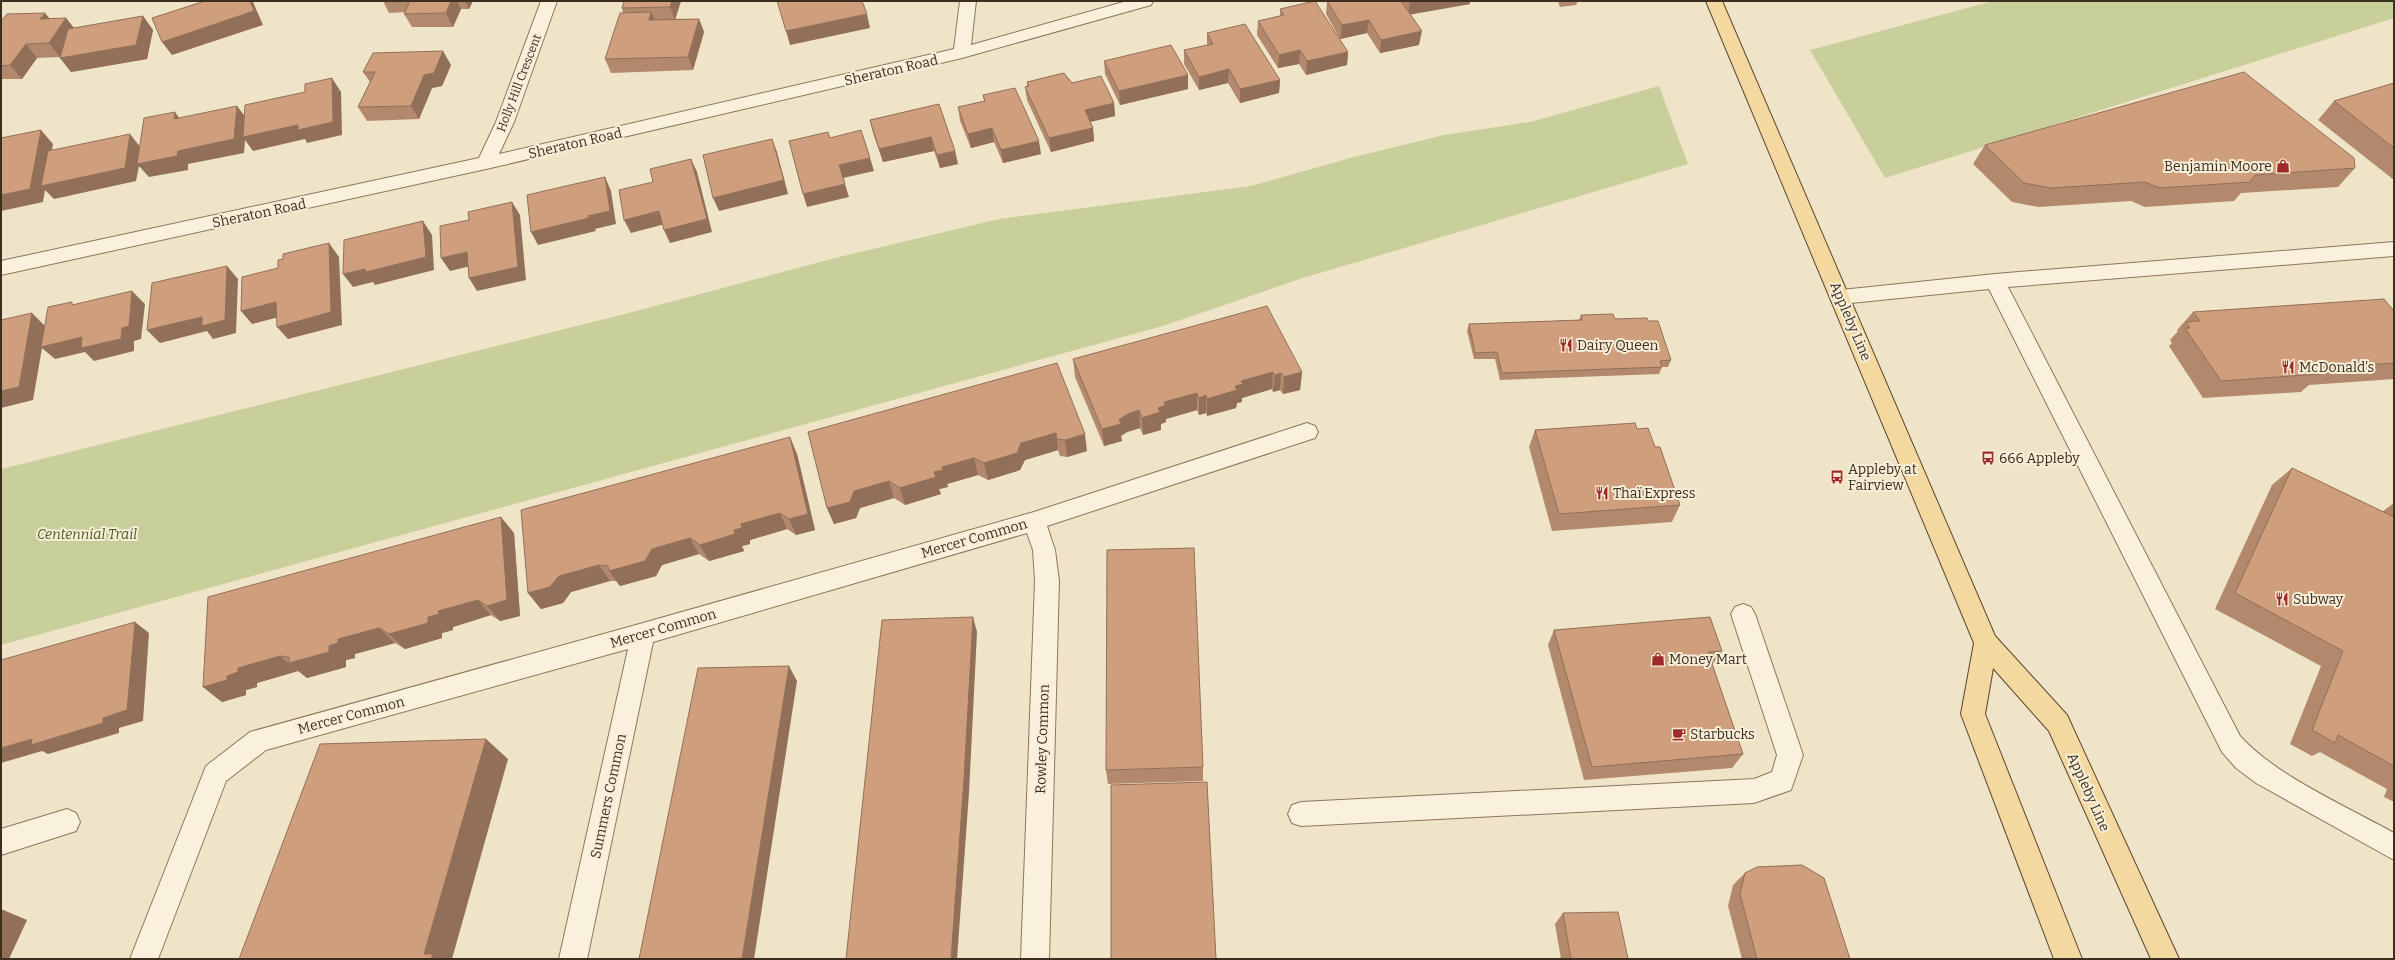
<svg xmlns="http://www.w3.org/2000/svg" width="2395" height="960" font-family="Bitter,serif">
  <rect width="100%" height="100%" fill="#f0e4c8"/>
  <g fill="#c9cf9b">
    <polygon points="1993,1 2394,1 2394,18 1885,178 1810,50"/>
    <polygon points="1659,86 1688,164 1303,278 1163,326 1,645 1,469 621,315 835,258 999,219 1251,186 1350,158 1444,135 1530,122"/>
  </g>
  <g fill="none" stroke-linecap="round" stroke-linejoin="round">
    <g stroke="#8d765c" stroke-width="2">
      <g id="service">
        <path d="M2394 242V256L2008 287 2240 736C2276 776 2346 806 2394 833V860L2256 783 2236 768 2222 752 1989 289 1841 304 1834 302 1831 297 1834 292 1841 290 1995 274Z"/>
        <polygon points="1743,604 1751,607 1755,614 1803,755 1791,790 1754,803 1301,826 1292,823 1288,814 1292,805 1301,802 1754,779 1772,772 1777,755 1731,614 1735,607"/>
        <polygon points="67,809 76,813 80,822 76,831 1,855 1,829"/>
      </g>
    </g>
    <g stroke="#8d765c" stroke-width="2">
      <g id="minor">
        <polygon points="541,1 557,1 514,122 499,154 954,49 960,1 976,1 971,45 1127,1 1153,1 1151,5 962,58 486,169 1,275 1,261 479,158 496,122"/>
        <polygon points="1307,423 1315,426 1318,432 1315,438 1047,526 1055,550 1059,581 1049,959 1021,959 1035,581 1033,550 1027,533 653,642 587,959 559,959 628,649 266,750 226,781 158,959 130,959 206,766 250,732 643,623 1034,512"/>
      </g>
    </g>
    <g stroke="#5b4430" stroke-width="2">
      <polygon id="primary" points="1706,1 1722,1 1995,636 2067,715 2179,959 2151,959 2049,731 1993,668 1985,714 2082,959 2054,959 1961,714 1974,643"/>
    </g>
    <use href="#service" fill="#faf1dc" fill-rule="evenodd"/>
    <use href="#minor" fill="#faf1dc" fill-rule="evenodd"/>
    <use href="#primary" fill="#f3d9a0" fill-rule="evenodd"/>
  </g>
  <g fill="#b2896c">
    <polygon points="383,1 473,1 469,9 461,9 453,27 412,27 404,14 405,12 389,13"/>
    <polygon points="681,1 675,19 699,19 704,32 693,70 611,73 605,59 623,13 622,8"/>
    <polygon points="1327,1 1470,1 1470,4 1410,14 1419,45 1380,53 1367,33 1340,39 1326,14"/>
    <polygon points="1558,1 1578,1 1576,5 1560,7"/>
    <polygon points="1280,9 1348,52 1347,65 1306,75 1299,64 1278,68 1257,35 1258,21 1280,16"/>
    <polygon points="143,16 153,30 147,59 71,72 60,57 37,58 22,79 1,79 1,21 66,18 74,28"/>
    <polygon points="1207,33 1280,80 1279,93 1240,103 1228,83 1199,90 1184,64 1184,50 1207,45"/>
    <polygon points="1104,61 1188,89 1120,105 1105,74"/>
    <polygon points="451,65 442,86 432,88 419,119 367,121 358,107 370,82 363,72"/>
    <polygon points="1027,82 1072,83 1114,103 1115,116 1090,122 1093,128 1094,141 1051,152 1027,100 1025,87 1027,86"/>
    <polygon points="2394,83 2394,180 2318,120 2334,101"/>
    <polygon points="983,95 1041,154 1003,163 994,142 971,148 960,121 958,107 984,101"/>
    <polygon points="939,104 955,151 958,164 940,168 934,151 883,162 873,133 870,120"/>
    <polygon points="1985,145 2355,168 2338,187 2241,193 2234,201 2145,207 2131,201 2038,207 2012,202 1973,164"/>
    <polygon points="2394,311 2394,379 2309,385 2301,392 2203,398 2169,346 2172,343 2170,340 2178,331 2177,330 2193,312"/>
    <polygon points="1581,315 1615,319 1648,321 1671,360 1668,367 1662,367 1659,374 1500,380 1495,359 1474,359 1467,331 1469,324 1579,320"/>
    <polygon points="1073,359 1302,372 1300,390 1283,394 1280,390 1273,392 1272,389 1242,398 1242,402 1237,403 1236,408 1207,416 1206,413 1199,415 1197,410 1166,419 1166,422 1161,424 1161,430 1143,435 1140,428 1127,432 1121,436 1122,441 1104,446 1075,377"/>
    <polygon points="1057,363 1087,451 1067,457 1060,456 1058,450 1025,460 1020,470 988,480 978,475 947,484 948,487 939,489 941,494 905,505 894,498 860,508 856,518 834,524 827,508"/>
    <polygon points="1637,429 1680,505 1672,522 1552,531 1529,447 1535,430"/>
    <polygon points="797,454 815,530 796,535 787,529 750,540 750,544 742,546 744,551 709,561 699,554 662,565 656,576 620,586 616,581 610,581 571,592 563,603 541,609 528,593"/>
    <polygon points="2292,468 2383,512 2383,511 2394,503 2394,802 2384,797 2387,789 2320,752 2312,756 2290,744 2321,666 2215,609 2272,485"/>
    <polygon points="514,533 520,616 500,621 491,615 453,627 453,630 442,633 442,638 405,649 395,643 355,654 355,658 346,660 346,667 307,678 298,671 257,683 257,687 246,690 246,695 222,702 203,687"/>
    <polygon points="1554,630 1722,651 1712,665 1743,754 1732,768 1584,780 1548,645"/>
    <polygon points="1203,767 1203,781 1108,784 1106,770"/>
    <polygon points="1745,873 1850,959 1742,959 1728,906 1733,885"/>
    <polygon points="1563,913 1628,959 1561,959 1555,924"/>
  </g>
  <g fill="#916f58">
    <polygon points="250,1 252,1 253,2 263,25 172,55 162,42"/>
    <polygon points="451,1 457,1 461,9 453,27 446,13"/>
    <polygon points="465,1 473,1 469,9"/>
    <polygon points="672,1 681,1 675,20 670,7"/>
    <polygon points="1410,1 1470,1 1470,4 1408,15"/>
    <polygon points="651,12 657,26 649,20"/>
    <polygon points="45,13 56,26 40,19"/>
    <polygon points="867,14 870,28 790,45 786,31"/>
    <polygon points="143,16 153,30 147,59 71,72 60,58"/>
    <polygon points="66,18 77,32 60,57 49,43"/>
    <polygon points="699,19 704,32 693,70 688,57"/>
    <polygon points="1369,20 1367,33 1340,39 1342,25"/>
    <polygon points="1422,31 1419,45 1380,53 1381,40"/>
    <polygon points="26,44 37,58 22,79 10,65"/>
    <polygon points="1300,50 1299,64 1278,68 1279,55"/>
    <polygon points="443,51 451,65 442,86 432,88 419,119 411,106 424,75"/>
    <polygon points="1348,52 1347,65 1306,75 1307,61"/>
    <polygon points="1229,69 1228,83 1199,90 1199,77"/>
    <polygon points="1188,75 1188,89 1120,105 1119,91"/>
    <polygon points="332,78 341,92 342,135 307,143 305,139 253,151 245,140 244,153 188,164 188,170 149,177 139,166 136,181 54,199 45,190 43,202 1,211 1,195 41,130 53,144 46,185 130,134 141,148 178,151 237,106 247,119 246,136"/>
    <polygon points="1280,80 1279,93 1240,103 1240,89"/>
    <polygon points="1114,103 1115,116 1086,123 1085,110"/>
    <polygon points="175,112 185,126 174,119"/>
    <polygon points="992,128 994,142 971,148 968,134"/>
    <polygon points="1093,128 1094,141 1051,152 1049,138"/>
    <polygon points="931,137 934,151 883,162 879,149"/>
    <polygon points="772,139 777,152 788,194 719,211 713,198"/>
    <polygon points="1039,141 1041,154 1003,163 1001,150"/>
    <polygon points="955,151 958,164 940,168 937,155"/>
    <polygon points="870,158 874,171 843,178 839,165"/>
    <polygon points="691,159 697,172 712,232 670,243 664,230"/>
    <polygon points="605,177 611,191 616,224 595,229 596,231 538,245 531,232"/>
    <polygon points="845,184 849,197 807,207 803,194"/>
    <polygon points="512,202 520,215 526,280 477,291 469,278"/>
    <polygon points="659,211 665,224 631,233 624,220"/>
    <polygon points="423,221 432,235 434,270 375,285 373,282 353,287 343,274 365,269"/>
    <polygon points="329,243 339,257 342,325 288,339 277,327"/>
    <polygon points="467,252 475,265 450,271 441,258"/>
    <polygon points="227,266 238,279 236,333 213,339 207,331 160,343 147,330"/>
    <polygon points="132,291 145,304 141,339 134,341 134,351 94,361 85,352 55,359 42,348 33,400 1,408 1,391 32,313 45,326 122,328"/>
    <polygon points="276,302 287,315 252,324 241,311"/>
    <polygon points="1273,372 1272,389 1242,398 1242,402 1237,403 1236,408 1207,416 1207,399 1235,386 1241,381"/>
    <polygon points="1302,372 1300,390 1283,394 1284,377"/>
    <polygon points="1281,373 1280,390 1273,392 1275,375"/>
    <polygon points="1197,393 1197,410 1166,419 1166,422 1161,424 1161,430 1143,435 1142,418 1158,408 1164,402"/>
    <polygon points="1206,395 1206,413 1199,415 1199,398"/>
    <polygon points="1139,410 1140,428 1127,432 1121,436 1122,441 1104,446 1102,429 1119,420 1126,415"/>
    <polygon points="1056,433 1058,450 1025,460 1020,470 988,480 984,463 1021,443"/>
    <polygon points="1085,434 1087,451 1067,457 1065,440"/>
    <polygon points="790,437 797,454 815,530 796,535 789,519"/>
    <polygon points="974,458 978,475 947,484 948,487 939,489 941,494 905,505 900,488 934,472 942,467"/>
    <polygon points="889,481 894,498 860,508 856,518 834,524 827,508 854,491"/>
    <polygon points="780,513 787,529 750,540 750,544 742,546 744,551 709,561 700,545 734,530 741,524"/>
    <polygon points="501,517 514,533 520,616 500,621 487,606"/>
    <polygon points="690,538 699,554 662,565 656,576 620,586 609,571 652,549"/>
    <polygon points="599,565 610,581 571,592 563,603 541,609 528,593 559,576"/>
    <polygon points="478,600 491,615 453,627 453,630 442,633 442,638 405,649 389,634 428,617 438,611"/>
    <polygon points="973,617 977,632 969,793 957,959 951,959"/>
    <polygon points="135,622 149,633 143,721 119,728 119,733 48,754 42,751 1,763 1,748 103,718"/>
    <polygon points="379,628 395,643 355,654 355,658 346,660 346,667 307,678 289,663 329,646 338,639"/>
    <polygon points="280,656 298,671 257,683 257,687 246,690 246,695 222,702 203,687 227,676 238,668"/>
    <polygon points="789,666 797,681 754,959 742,959"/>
    <polygon points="486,739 508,759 452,959 431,959 424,954"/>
    <polygon points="1,909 27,920 9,959 1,959"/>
  </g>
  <g fill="#cf9f7d" stroke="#916f58">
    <polygon points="205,1 250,1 254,11 162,42 152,18"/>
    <polygon points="410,1 451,1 446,13 404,14"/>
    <polygon points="624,1 672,1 670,7 622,8"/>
    <polygon points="777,1 862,1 867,14 786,31"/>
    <polygon points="1315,1 1348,52 1307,61 1300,50 1279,55 1258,21 1284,15 1280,9"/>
    <polygon points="1327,1 1401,1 1422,31 1381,40 1369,20 1342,25"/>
    <polygon points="651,12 649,20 699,19 688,57 605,59 620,13"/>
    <polygon points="45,13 40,19 66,18 49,43 26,44 10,65 1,66 1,21 7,14"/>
    <polygon points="143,16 136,45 60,58 68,29"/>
    <polygon points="1245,24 1280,80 1240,89 1229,69 1199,77 1184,50 1213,44 1207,33"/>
    <polygon points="1171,45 1188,75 1119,91 1104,61"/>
    <polygon points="443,51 434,73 424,75 411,106 358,107 375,72 363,72 373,53"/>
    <polygon points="2244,72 2354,158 2355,168 2255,175 2250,182 2160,188 2145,182 2051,188 2024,183 1985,145"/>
    <polygon points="1064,73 1072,83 1101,76 1114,103 1085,110 1093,128 1049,138 1025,87 1029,86 1027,82"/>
    <polygon points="332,78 333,122 298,130 298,125 243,137 245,105 305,92 305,84"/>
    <polygon points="2394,83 2394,148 2334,101"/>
    <polygon points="1015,88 1039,141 1001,150 992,128 968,134 958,107 985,101 983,95"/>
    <polygon points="939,104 955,151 937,155 931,137 879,149 870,120"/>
    <polygon points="237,106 234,139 178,151 177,156 137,164 144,118 175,112 174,119"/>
    <polygon points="41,130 30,189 1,195 1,138"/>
    <polygon points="861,130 870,158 839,165 845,184 803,194 789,141 828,132 830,138"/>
    <polygon points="130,134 125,168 41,186 48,151"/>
    <polygon points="772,139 784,180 713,198 703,155"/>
    <polygon points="691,159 707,219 664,230 659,211 624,220 619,190 653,182 650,169"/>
    <polygon points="605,177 610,211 588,216 589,218 531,232 527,195"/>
    <polygon points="512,202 518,267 469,278 467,252 441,258 440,226 469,220 468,212"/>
    <polygon points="423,221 426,257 366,272 365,269 343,274 344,240"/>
    <polygon points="329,243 331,312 277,327 276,302 241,311 242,277 278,268 278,260 283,259 283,254"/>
    <polygon points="227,266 225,320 202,326 202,317 147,330 152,283"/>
    <polygon points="132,291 129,326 122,328 121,339 81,348 82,337 41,347 48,307 72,302 72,305"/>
    <polygon points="2384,299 2394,311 2394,363 2316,368 2320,374 2221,381 2185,328 2190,328 2186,322 2200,321 2193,312"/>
    <polygon points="1267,306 1302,372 1284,377 1281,373 1275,375 1273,372 1241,381 1243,384 1235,386 1237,390 1207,399 1206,395 1199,398 1197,393 1164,402 1166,405 1158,408 1160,412 1142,418 1139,410 1126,415 1119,420 1121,424 1102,429 1073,359"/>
    <polygon points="32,313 19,387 1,391 1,320"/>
    <polygon points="1613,314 1615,319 1647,318 1648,321 1658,321 1671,360 1660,361 1662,367 1502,373 1497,352 1475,353 1469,324 1582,320 1581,315"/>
    <polygon points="1057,363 1085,434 1065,440 1057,439 1056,433 1021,443 1017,453 984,463 974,458 942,467 943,470 934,472 936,477 900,488 889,481 854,491 850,502 827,508 808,432"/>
    <polygon points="1635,423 1637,429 1648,428 1655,447 1660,447 1680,505 1559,514 1535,430"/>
    <polygon points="790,437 808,514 789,519 780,513 741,524 742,528 734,530 735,534 700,545 690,538 652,549 645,561 609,571 608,566 599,565 559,576 550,587 528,593 521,510"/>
    <polygon points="2292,468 2394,517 2394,766 2338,735 2335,743 2312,730 2343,651 2235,593"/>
    <polygon points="501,517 507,600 487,606 478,600 438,611 439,614 428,617 428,623 389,634 379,628 338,639 338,643 329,646 329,652 289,663 289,657 280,656 238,668 238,672 227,676 227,680 203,687 208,597"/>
    <polygon points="1194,548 1203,767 1106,770 1107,550"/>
    <polygon points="973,617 964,779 951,959 846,959 882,620"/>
    <polygon points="1710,617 1722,651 1708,652 1743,754 1592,767 1554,630"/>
    <polygon points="135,622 127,710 103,718 103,723 31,745 32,739 1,748 1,660"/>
    <polygon points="789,666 742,959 639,959 698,668"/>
    <polygon points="486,739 424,954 433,954 431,959 239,959 320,744"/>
    <polygon points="1207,782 1216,959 1111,959 1111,785"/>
    <polygon points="1802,865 1824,878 1850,959 1757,959 1740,894 1745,873 1757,867"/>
    <polygon points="1618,912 1628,959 1571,959 1563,913"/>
  </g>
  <defs>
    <g id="shop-bare" transform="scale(1.08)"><path d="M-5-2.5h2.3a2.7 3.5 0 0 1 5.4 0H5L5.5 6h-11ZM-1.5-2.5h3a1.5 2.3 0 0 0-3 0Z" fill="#9e2a2b" stroke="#f7eed8" stroke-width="2.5" paint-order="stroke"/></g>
    <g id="restaurant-bare" transform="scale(1.08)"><path d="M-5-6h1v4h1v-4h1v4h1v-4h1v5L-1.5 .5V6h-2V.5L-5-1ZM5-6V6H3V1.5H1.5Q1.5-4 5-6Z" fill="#9e2a2b" stroke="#f7eed8" stroke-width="2.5" paint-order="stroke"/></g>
    <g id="bus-bare" transform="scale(1.08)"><path d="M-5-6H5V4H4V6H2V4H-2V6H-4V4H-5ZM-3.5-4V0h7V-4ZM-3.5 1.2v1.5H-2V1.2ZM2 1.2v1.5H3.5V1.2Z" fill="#9e2a2b" stroke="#f7eed8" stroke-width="2.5" paint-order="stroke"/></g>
    <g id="cafe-bare" transform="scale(1.08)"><path d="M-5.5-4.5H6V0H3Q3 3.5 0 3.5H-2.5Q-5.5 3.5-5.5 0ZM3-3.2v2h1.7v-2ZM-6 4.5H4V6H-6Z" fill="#9e2a2b" stroke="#f7eed8" stroke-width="2.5" paint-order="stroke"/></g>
  </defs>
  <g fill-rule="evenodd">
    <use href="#shop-bare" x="2283" y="166"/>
    <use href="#restaurant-bare" x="1566" y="345"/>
    <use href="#restaurant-bare" x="2288" y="367"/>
    <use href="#bus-bare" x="1988" y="458"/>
    <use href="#bus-bare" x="1837" y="477"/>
    <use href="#restaurant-bare" x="1602" y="493"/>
    <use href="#restaurant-bare" x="2282" y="599"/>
    <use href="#shop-bare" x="1658" y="659"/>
    <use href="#cafe-bare" x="1679" y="734"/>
  </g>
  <g text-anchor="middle" stroke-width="4" stroke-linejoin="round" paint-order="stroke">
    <g font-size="12" fill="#3d2e20" stroke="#f7eed8">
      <text transform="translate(519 83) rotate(-69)" y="4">Holly Hill Crescent</text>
    </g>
    <g font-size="14" fill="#3d2e20" stroke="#f7eed8">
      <text transform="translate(891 70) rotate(-13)" y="5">Sheraton Road</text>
      <text transform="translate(575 143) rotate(-13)" y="5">Sheraton Road</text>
      <text transform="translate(259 213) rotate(-12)" y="5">Sheraton Road</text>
      <text transform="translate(1851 321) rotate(67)" y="5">Appleby Line</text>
      <text transform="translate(974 538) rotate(-16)" y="5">Mercer Common</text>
      <text transform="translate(663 628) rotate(-16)" y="5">Mercer Common</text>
      <text transform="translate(351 715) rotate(-15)" y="5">Mercer Common</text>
      <text transform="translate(1042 739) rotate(-88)" y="5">Rowley Common</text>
      <text transform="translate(2089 792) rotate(66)" y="5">Appleby Line</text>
      <text transform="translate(608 796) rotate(-78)" y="5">Summers Common</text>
    </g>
    <g font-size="14" fill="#3d2e20" stroke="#f7eed8" text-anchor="start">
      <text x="2272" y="171" text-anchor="end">Benjamin Moore</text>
      <text x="1577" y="350">Dairy Queen</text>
      <text x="2299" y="372">McDonald's</text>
      <text x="1999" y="463">666 Appleby</text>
      <text x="1848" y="474">Appleby at<tspan x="1848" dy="16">Fairview</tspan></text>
      <text x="1613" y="498">Thaï Express</text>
      <text x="2293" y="604">Subway</text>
      <text x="1669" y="664">Money Mart</text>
      <text x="1690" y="739">Starbucks</text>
    </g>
    <g font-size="14" font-style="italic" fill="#4d5a26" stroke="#f7eed8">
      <text x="87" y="539">Centennial Trail</text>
    </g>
  </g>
  <rect width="2395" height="960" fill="none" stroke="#3d2e20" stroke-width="4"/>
</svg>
